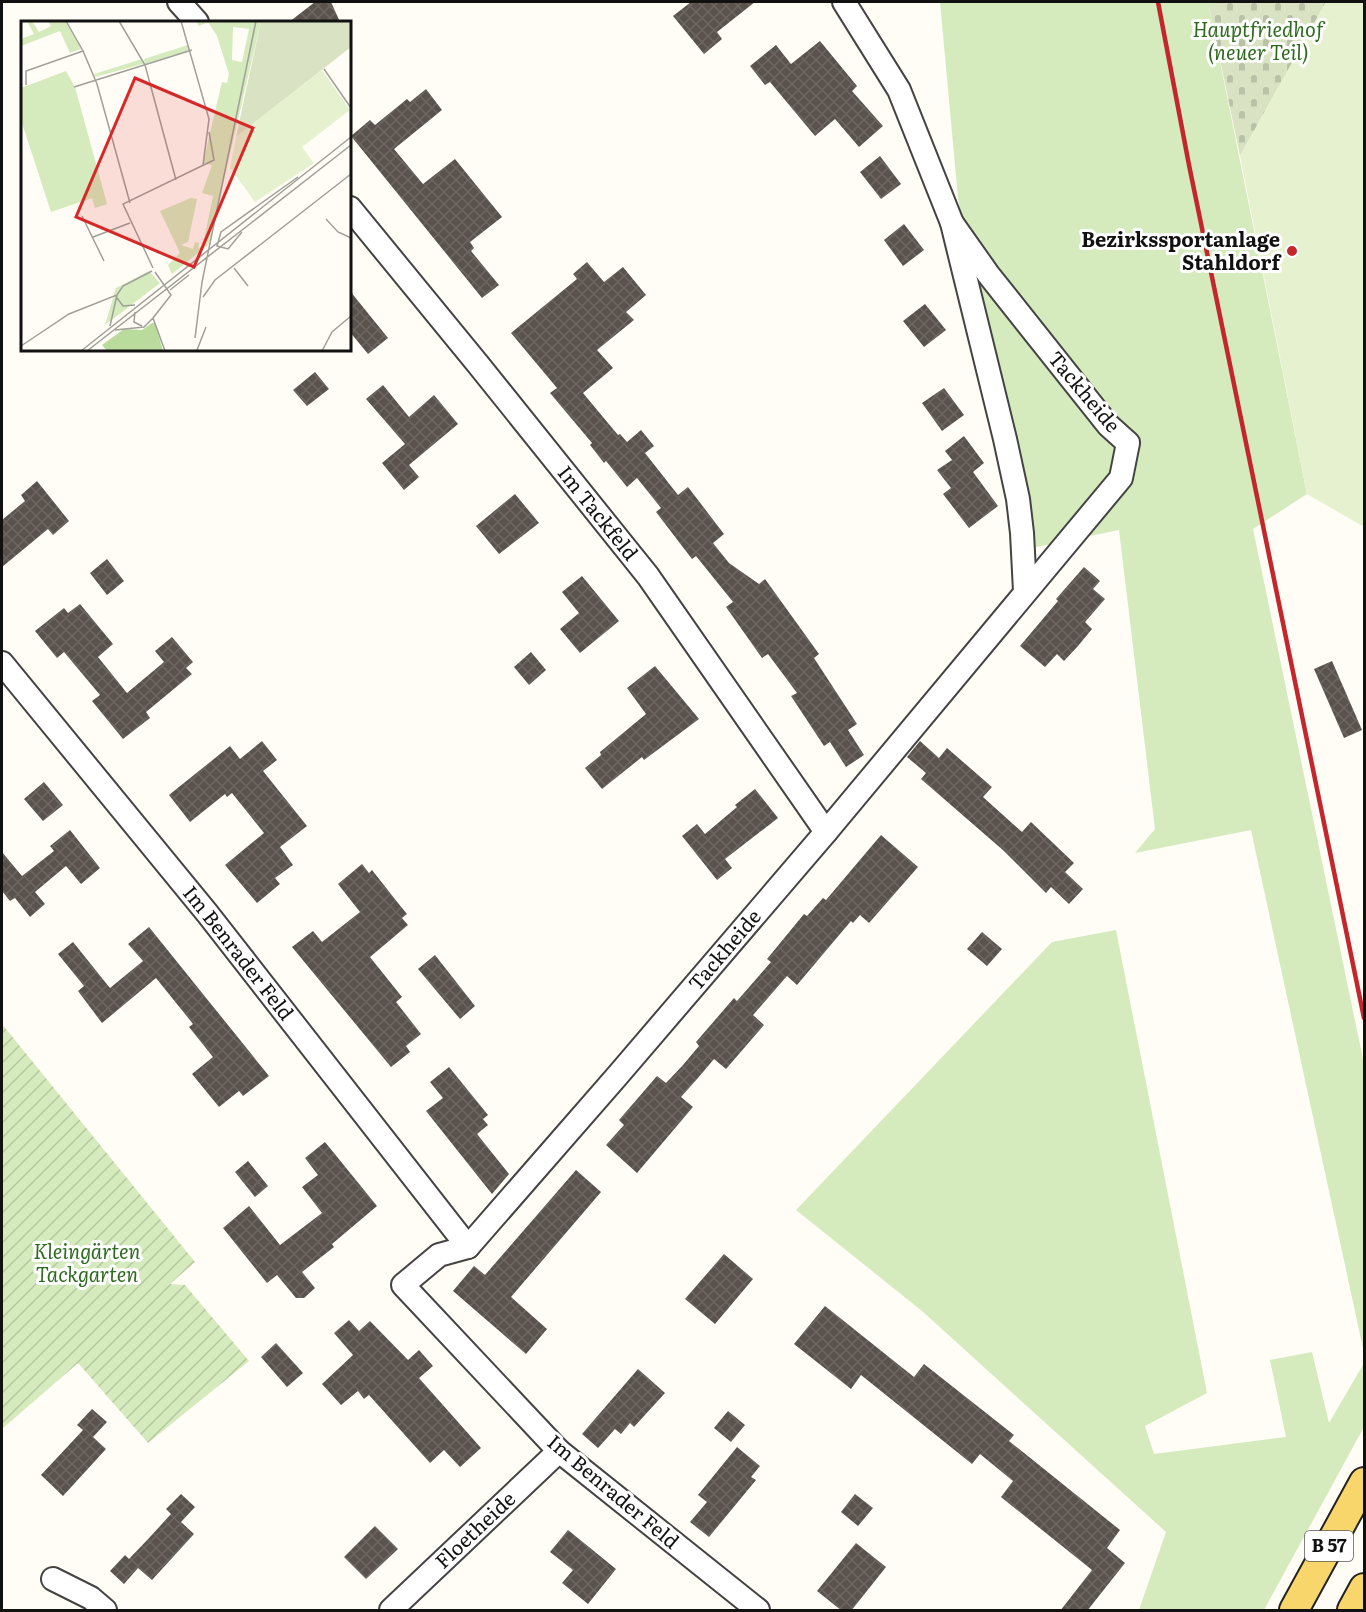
<svg xmlns="http://www.w3.org/2000/svg" width="1366" height="1612" font-family="Literata,serif">
  <defs>
    <pattern id="cemetery-stones" width="16" height="16" patternUnits="userSpaceOnUse" patternTransform="scale(1.5)"><rect width="16" height="16" fill="#d9e3c4"/><path d="M2 7V4a2 2 0 0 1 4 0v3zM10 15v-3a2 2 0 0 1 4 0v3z" fill="#b9c2a7"/></pattern>
    <pattern id="garden-furrows" width="10" height="10" patternUnits="userSpaceOnUse" patternTransform="scale(1.5)"><rect width="10" height="10" fill="#d5ebbd"/><path d="M-1 1l2-2M0 10L10 0M9 11l2-2" fill="none" stroke="#b6c8a1"/></pattern>
    <pattern id="building-cross-hatch" width="8" height="8" patternUnits="userSpaceOnUse" patternTransform="scale(1.5)"><rect width="8" height="8" fill="#5a524d"/><path d="M0 0l8 8M0 8l8-8" fill="none" stroke="#6d6662"/></pattern>
  </defs>
  <rect width="100%" height="100%" fill="#fffdf5"/>
  <g fill="#d5ebbd">
    <polygon points="940,2 1208,2 1307,494 1253,529 1364,1064 1364,1353 1251,830 1135,853 1155,829 1119,530 1022,550 958,198"/>
    <polygon points="1116,930 1207,1393 1145,1426 1154,1454 1286,1437 1270,1360 1312,1352 1329,1423 1364,1363 1364,1427 1264,1610 1139,1610 1166,1532 922,1311 796,1210 1052,942"/>
  </g>
  <polygon fill="url(#cemetery-stones)" points="1208,2 1326,2 1240,156"/>
  <polygon fill="url(#garden-furrows)" points="2,1024 195,1262 170,1284 185,1285 249,1361 148,1443 78,1363 2,1429"/>
  <polygon fill="#e6f2cf" points="1326,2 1364,2 1364,527 1307,494 1240,156"/>
  <g fill="url(#building-cross-hatch)">
    <polygon points="315,2 331,2 340,22 289,22"/>
    <polygon points="691,2 755,2 717,32 722,39 704,54 673,16"/>
    <polygon points="820,41 857,86 852,91 883,126 859,147 835,119 815,136 770,82 765,85 750,66 776,45 791,64"/>
    <polygon points="426,89 442,110 394,149 423,184 455,159 502,217 470,242 474,248 471,251 499,285 482,298 351,136 370,120 375,125 407,99 410,102"/>
    <polygon points="880,156 901,184 881,199 860,172"/>
    <polygon points="904,224 924,250 903,266 884,240"/>
    <polygon points="587,262 604,282 623,267 646,295 626,312 634,320 597,350 613,368 583,393 618,435 620,434 627,442 641,430 654,446 645,453 678,495 688,487 724,534 713,543 729,563 759,584 765,579 819,654 814,658 857,724 848,730 864,755 846,767 830,742 824,746 791,696 797,693 768,654 762,658 726,607 733,602 696,556 692,559 656,512 661,508 637,478 627,487 606,461 604,463 590,445 592,443 550,393 557,388 511,333 577,279 573,274"/>
    <polygon points="350,291 388,338 368,354 350,332"/>
    <polygon points="925,304 946,330 924,347 903,321"/>
    <polygon points="315,372 329,389 307,406 293,390"/>
    <polygon points="383,385 409,417 434,395 458,424 409,465 419,477 404,490 382,463 405,444 366,399"/>
    <polygon points="944,388 964,415 942,431 922,403"/>
    <polygon points="964,436 984,463 973,472 998,506 969,528 943,494 951,488 937,470 952,460 945,451"/>
    <polygon points="37,481 69,521 53,535 48,529 2,567 2,520 25,501 21,495"/>
    <polygon points="515,494 539,523 499,554 476,526"/>
    <polygon points="107,559 124,581 107,595 90,573"/>
    <polygon points="1084,567 1100,581 1093,589 1105,599 1085,622 1092,629 1078,646 1064,661 1057,654 1045,667 1020,646 1058,601 1056,599"/>
    <polygon points="582,576 619,621 580,653 560,629 579,613 562,592"/>
    <polygon points="80,604 113,644 98,657 127,693 164,662 155,651 172,637 193,662 186,668 192,674 146,712 150,718 123,739 92,701 100,695 64,652 57,658 35,631 64,608 68,613"/>
    <polygon points="531,652 546,670 529,685 514,667"/>
    <polygon points="1332,661 1362,730 1344,738 1314,669"/>
    <polygon points="655,666 699,719 644,760 642,757 602,789 585,768 601,755 600,752 646,714 627,688"/>
    <polygon points="262,741 277,760 263,771 307,826 280,847 293,865 275,878 280,884 257,903 225,865 264,833 232,793 227,797 225,794 190,822 169,795 230,746 240,759"/>
    <polygon points="920,741 939,758 947,748 992,787 983,797 1022,832 1031,822 1074,863 1065,872 1083,889 1069,904 1051,887 1046,893 1004,851 921,779 926,773 907,757"/>
    <polygon points="44,782 63,805 43,821 24,799"/>
    <polygon points="755,789 778,818 725,859 732,868 717,880 682,836 697,824 705,834 737,807 735,805"/>
    <polygon points="70,830 100,868 81,884 66,866 35,892 45,904 30,917 15,898 10,901 2,891 2,852 22,876 54,851 50,846"/>
    <polygon points="881,835 918,867 869,923 860,915 853,923 851,921 797,985 787,976 753,1015 764,1025 726,1069 714,1059 698,1078 681,1097 693,1107 637,1173 606,1145 624,1125 619,1120 657,1076 666,1083 683,1065 699,1046 696,1042 734,998 737,1001 771,962 767,959 804,914 807,916 823,898 826,900"/>
    <polygon points="362,864 369,873 372,870 398,903 407,914 402,918 408,925 370,957 402,997 396,1002 421,1034 406,1046 410,1052 391,1067 292,947 313,931 322,942 360,912 338,884"/>
    <polygon points="149,927 269,1076 243,1096 239,1091 219,1107 192,1074 213,1057 189,1027 193,1024 156,978 102,1023 78,991 84,986 58,954 73,942 110,988 143,961 128,944"/>
    <polygon points="982,932 1002,949 987,966 967,949"/>
    <polygon points="435,955 475,1006 460,1019 418,969"/>
    <polygon points="449,1067 488,1115 483,1119 488,1125 477,1134 509,1174 492,1194 426,1111 443,1098 430,1082"/>
    <polygon points="325,1142 377,1206 332,1244 334,1247 302,1272 315,1288 304,1298 296,1298 277,1275 267,1283 223,1228 249,1206 280,1245 322,1213 302,1187 318,1175 305,1158"/>
    <polygon points="248,1161 268,1186 255,1197 235,1172"/>
    <polygon points="576,1170 601,1192 511,1297 547,1329 526,1354 453,1291 474,1266 485,1275"/>
    <polygon points="724,1254 753,1279 715,1324 685,1299"/>
    <polygon points="825,1306 914,1377 924,1364 1014,1435 1009,1441 1120,1530 1107,1548 1125,1563 1087,1611 1060,1611 1092,1570 1001,1497 1013,1481 980,1454 972,1464 861,1375 851,1389 794,1344"/>
    <polygon points="349,1320 359,1331 370,1321 408,1360 419,1350 433,1366 419,1378 481,1448 460,1467 444,1450 430,1463 369,1395 364,1399 358,1391 341,1405 322,1384 353,1355 334,1333"/>
    <polygon points="276,1343 303,1373 287,1387 261,1357"/>
    <polygon points="638,1369 665,1393 634,1427 630,1423 621,1434 615,1429 598,1448 582,1434"/>
    <polygon points="92,1409 107,1422 93,1437 106,1449 63,1496 41,1475 83,1430 77,1425"/>
    <polygon points="728,1411 745,1425 731,1442 714,1428"/>
    <polygon points="737,1447 760,1466 751,1477 756,1480 709,1537 690,1522 707,1502 698,1495"/>
    <polygon points="181,1494 195,1507 181,1522 194,1534 152,1580 138,1568 124,1584 110,1571 125,1555 129,1559 150,1537 171,1514 166,1509"/>
    <polygon points="855,1494 873,1508 858,1526 841,1512"/>
    <polygon points="375,1526 398,1549 366,1579 344,1557"/>
    <polygon points="568,1530 616,1569 588,1604 562,1583 573,1570 550,1552"/>
    <polygon points="856,1543 886,1567 851,1611 842,1611 817,1591"/>
  </g>
  <g fill="none" stroke-linecap="round" stroke-linejoin="round">
    <g stroke="#444" stroke-width="26">
      <g id="minor">
        <polyline points="179,2 197,22"/>
        <polyline points="844,2 899,90 952,223 1005,439 1018,499 1022,533 1025,591"/>
        <path id="s1" d="M350 208 477 363 648 576 826 832"/>
        <path id="s2" d="M2 663 207 913 468 1247"/>
        <polyline points="53,1579 91,1598 105,1610"/>
        <path id="s3" d="M391 1610 559 1451"/>
        <path id="s4" d="M758 1610 559 1451 403 1285 439 1255 468 1247 618 1075 826 832 1121 478 1128 443 1108 425 988 274 952 223"/>
      </g>
    </g>
    <g stroke="#222" stroke-width="32">
      <g id="major">
        <polyline points="1294,1610 1364,1482"/>
        <polyline points="1352,1610 1364,1588"/>
      </g>
    </g>
    <use href="#minor" stroke="#fff" stroke-width="22"/>
    <use href="#major" stroke="#f9d66b" stroke-width="28"/>
    <polyline stroke="#c4262e" stroke-width="4.5" points="1158,2 1189,165 1364,1018"/>
  </g>
  <circle fill="#c4262e" stroke="#fff" stroke-width="2" cx="1292" cy="251" r="6"/>
  <g text-anchor="middle" stroke-width="6" stroke-linejoin="round" paint-order="stroke">
    <rect fill="#fff" stroke="#585858" stroke-width="1.5" x="1305" y="1531" width="48" height="30" rx="4.5"/>
    <g font-size="18" font-weight="bold" fill="#111">
      <text x="1329" y="1552">B 57</text>
    </g>
    <g font-size="20" font-style="italic" fill="#2f6b1f" stroke="#fff">
      <text x="1258" y="37">Hauptfriedhof<tspan x="1258" dy="23">(neuer Teil)</tspan></text>
      <text x="87" y="1259">Kleingärten<tspan x="87" dy="23">Tackgarten</tspan></text>
    </g>
    <g font-size="20" font-weight="bold" fill="#111" stroke="#fff" text-anchor="end">
      <text x="1280" y="247">Bezirkssportanlage<tspan x="1280" dy="23">Stahldorf</tspan></text>
    </g>
    <g font-size="20" fill="#111" stroke="#fff">
      <text transform="translate(1084 392) rotate(50)" y="7">Tackheide</text>
      <text dy="7" stroke="none"><textPath href="#s1" startOffset="393">Im Tackfeld</textPath></text>
      <text dy="7" stroke="none"><textPath href="#s4" startOffset="952">Tackheide</textPath></text>
      <text dy="7" stroke="none"><textPath href="#s2" startOffset="374">Im Benrader Feld</textPath></text>
      <text transform="translate(613 1492) rotate(40)" y="7">Im Benrader Feld</text>
      <text dy="7" stroke="none"><textPath href="#s3" startOffset="116">Floetheide</textPath></text>
    </g>
  </g>
  <g transform="translate(21 21)">
    <rect width="330" height="330" fill="#fffdf5"/>
    <path d="M11 0 18 11 30 5 27 0H44L60 28 49 32 39 10 0 25V18L13 13 7 2ZM175 0H240L188 223 151 253 147 244 159 232 139 190 170 177 176 178 167 221 160 224 172 228 174 221 178 222 177 228 182 224 192 175 181 172 191 144 182 142 201 61 206 62 208 53 196 15 187 1 178 5ZM212 6 228 8 221 41 211 39ZM167 24 169 29 124 43 123 38ZM121 38 122 43 74 56 73 53ZM128 250 139 262 84 304 95 267Z" fill="#d5ebbd" fill-rule="evenodd"/>
    <path d="M131 302H134L142 330H86L81 324 103 308 121 309Z" fill="#b9dc9c"/>
    <path d="M240 0H330V26L215 116Z" fill="#d9e3c4"/>
    <path d="M45 50 54 66 86 183 74 187 71 177 30 191 0 99V67Z" fill="#d5ebbd"/>
    <path d="M301 49 329 89 281 126 293 142 234 181 209 147 215 116Z" fill="#e6f2cf"/>
    <path fill="none" stroke="#a09f9a" stroke-width="1.5" d="M45 0 62 30M98 0 124 44 155 159M160 0 188 98 182 144M303 48 330 87M5 64V50L62 30 76 63 109 182M53 66 171 29M61 195 83 240M305 198 317 211 330 217M221 211 207 228 196 225 200 211 277 156M72 216 109 202M132 247 102 183 193 139 188 111M213 247 227 265M134 251 150 274 132 297 144 330M149 269 168 254M182 276 194 259 330 153M96 277 102 285 114 284M114 291 113 301 121 305M89 305 96 274M94 309 123 306 132 297M174 317 181 261 235 0M0 325 48 293 96 274 102 265 131 250M176 329 185 306M60 330 330 116M66 330 330 124M301 330 311 311 330 295"/>
    <path fill="#d62828" fill-opacity="0.15" stroke="#d62828" stroke-width="3" d="M114 57 232 107 173 246 55 196Z"/>
    <rect width="330" height="330" fill="none" stroke="#111" stroke-width="3"/>
  </g>
  <rect width="1366" height="1612" fill="none" stroke="#111111" stroke-width="6"/>
</svg>
